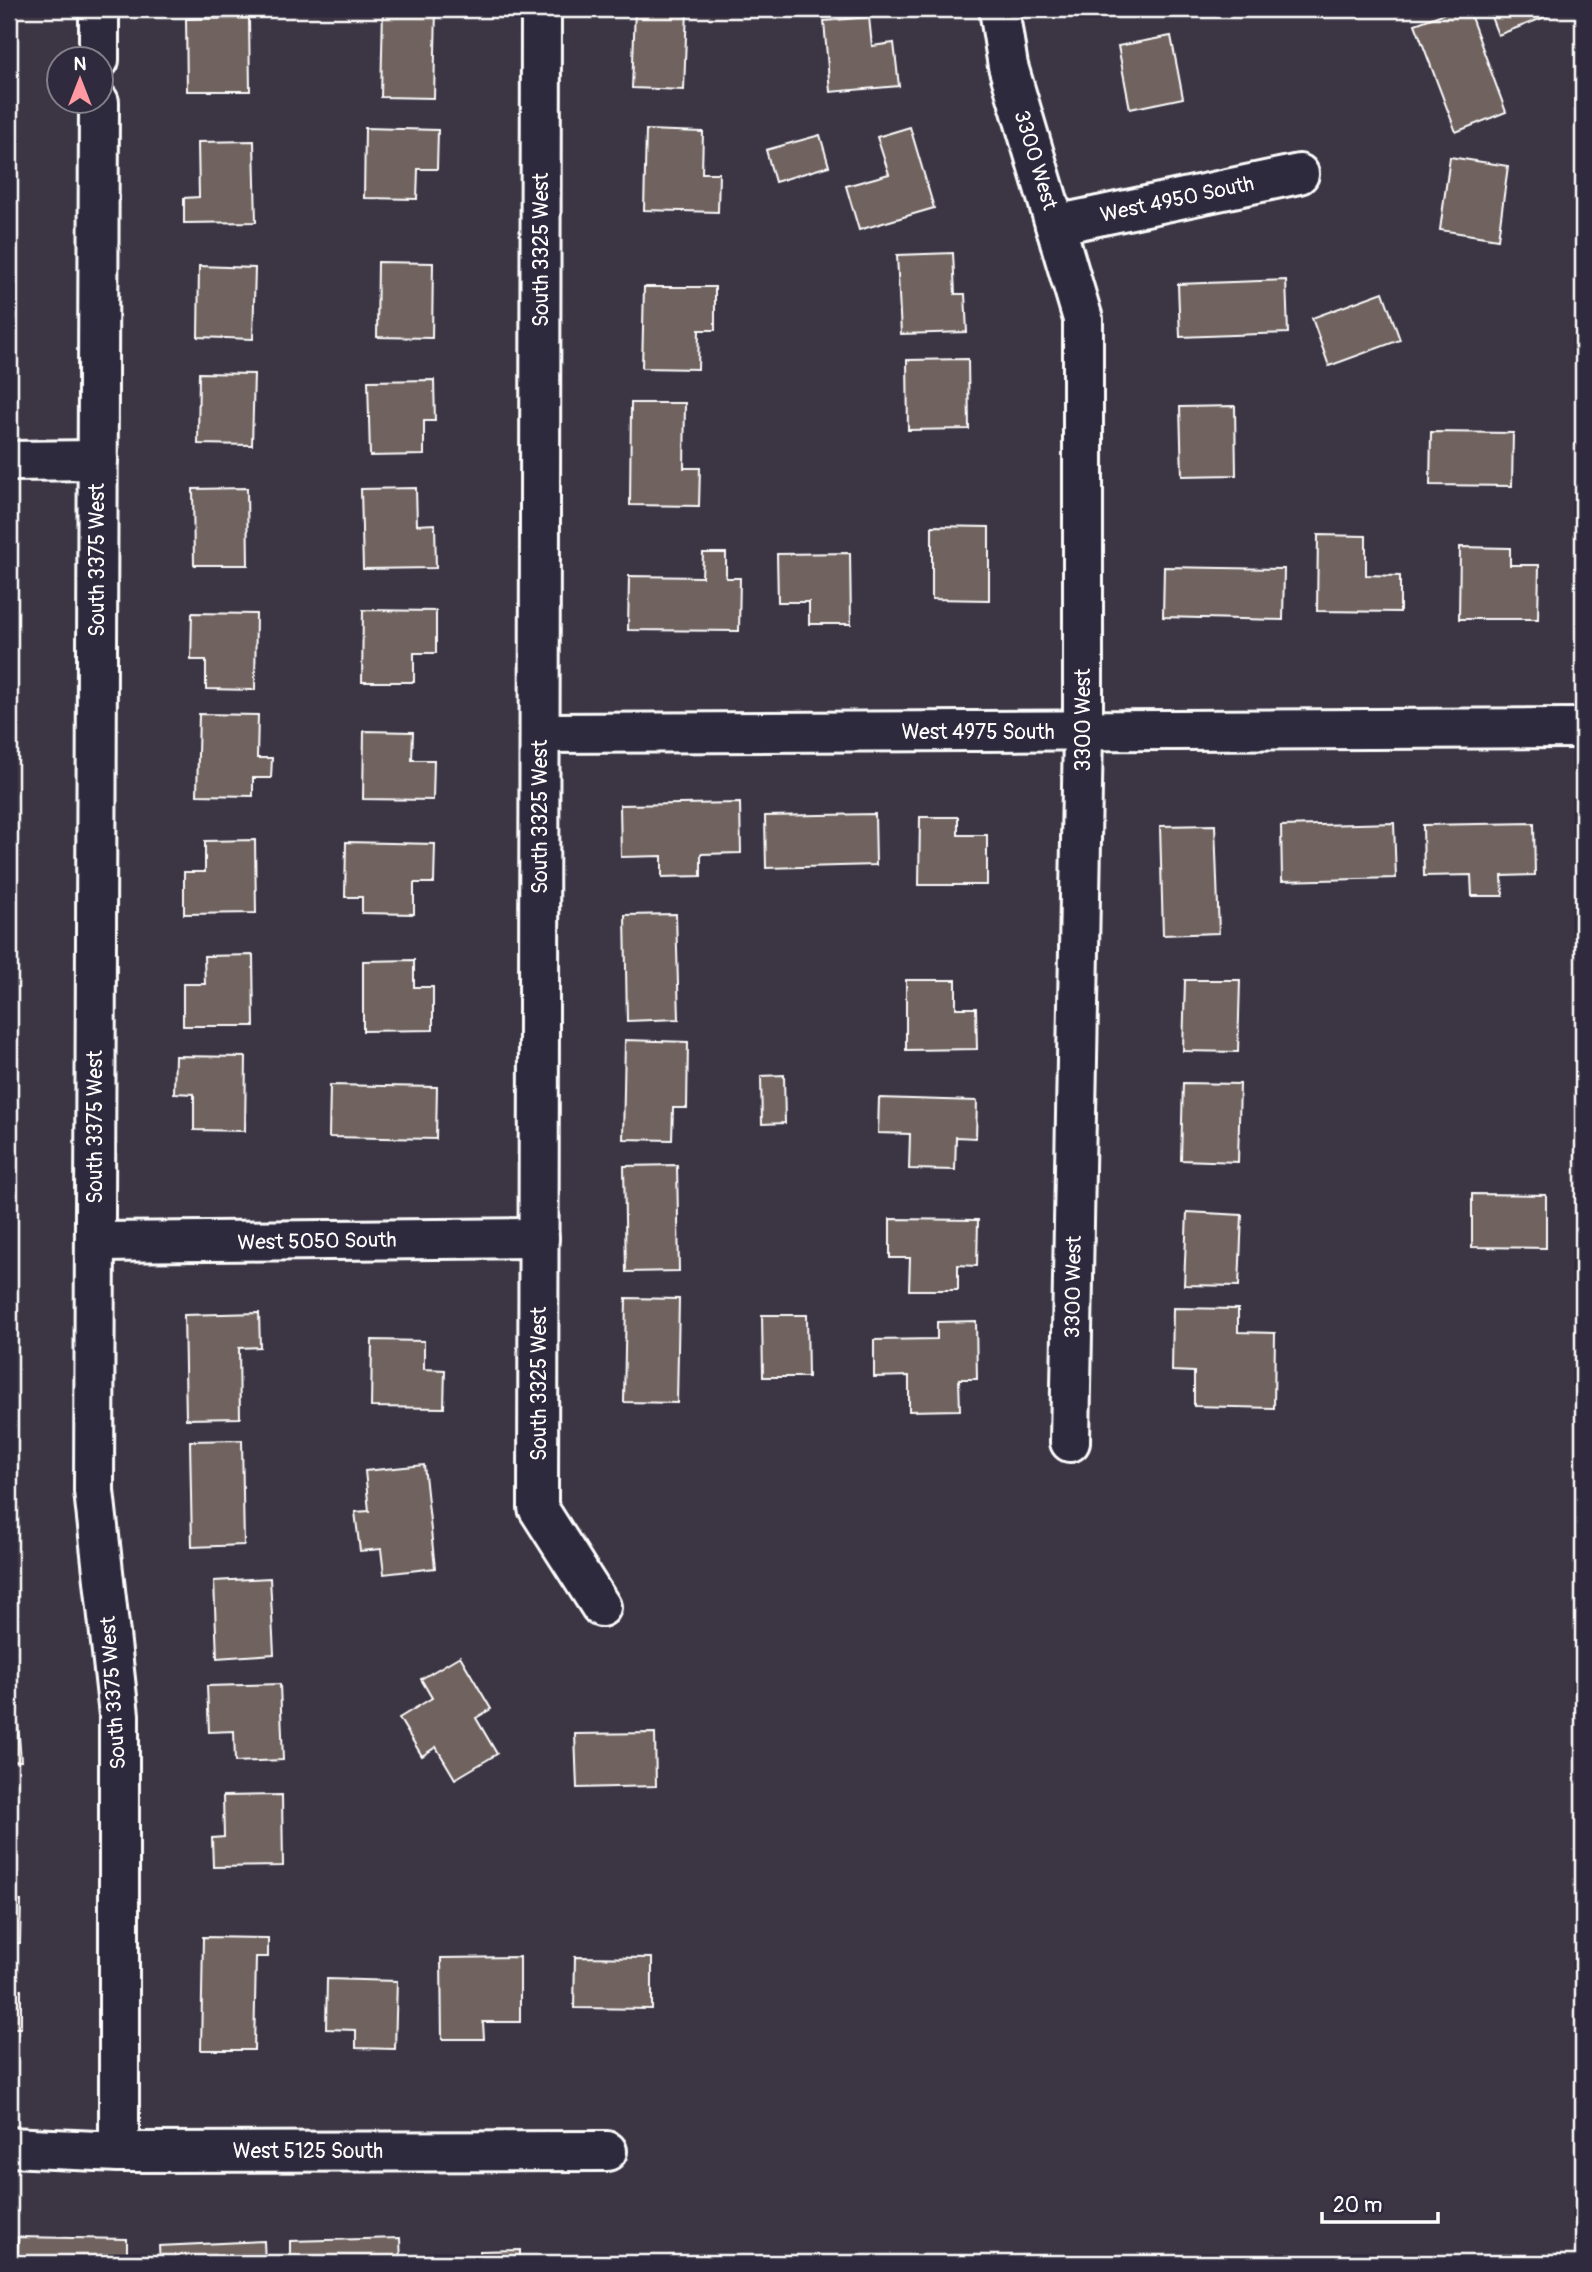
<svg xmlns="http://www.w3.org/2000/svg" width="1592" height="2272" font-family="Pangolin,sans-serif">
  <rect width="100%" height="100%" fill="#3c3544"/>
  <filter id="ink" filterUnits="userSpaceOnUse"><feTurbulence type="fractalNoise" baseFrequency=".0143" numOctaves="2"/><feDisplacementMap in="SourceGraphic" scale="14" xChannelSelector="R" yChannelSelector="G"/><feConvolveMatrix kernelMatrix="1 2 1 2 8 2 1 2 1" color-interpolation-filters="sRGB"/></filter>
  <g filter="url(#ink)">
    <g fill="#70635f" stroke="#fff" stroke-width="2">
      <polygon points="383,9 436,9 434,98 381,97"/>
      <polygon points="635,9 687,9 684,90 632,88"/>
      <polygon points="1456,9 1468,9 1506,112 1456,132 1415,24"/>
      <polygon points="1488,9 1545,9 1548,16 1498,35"/>
      <polygon points="869,17 872,46 894,43 899,86 830,92 824,21"/>
      <polygon points="249,18 250,91 187,91 186,19"/>
      <polygon points="1171,36 1183,98 1130,109 1118,46"/>
      <polygon points="910,127 934,208 859,230 846,186 889,174 877,137"/>
      <polygon points="365,128 438,130 437,169 418,169 417,199 364,198"/>
      <polygon points="646,130 703,132 702,173 719,173 718,212 644,210"/>
      <polygon points="820,135 829,166 775,182 766,150"/>
      <polygon points="254,141 256,222 184,223 184,198 199,197 198,142"/>
      <polygon points="1450,157 1508,166 1498,239 1440,230"/>
      <polygon points="953,253 955,294 965,294 967,332 901,334 897,255"/>
      <polygon points="378,262 433,263 432,338 377,337"/>
      <polygon points="199,266 255,268 253,339 198,337"/>
      <polygon points="1286,280 1288,333 1180,337 1178,284"/>
      <polygon points="644,287 715,287 715,330 699,330 698,369 642,368"/>
      <polygon points="1383,292 1400,340 1329,366 1312,318"/>
      <polygon points="968,359 969,429 908,430 907,360"/>
      <polygon points="199,373 254,374 252,445 198,444"/>
      <polygon points="434,380 435,421 424,421 424,455 370,456 368,381"/>
      <polygon points="631,403 685,403 684,468 700,468 699,506 630,505"/>
      <polygon points="1235,406 1236,475 1182,476 1180,407"/>
      <polygon points="1431,432 1513,433 1512,486 1430,485"/>
      <polygon points="247,488 248,565 194,565 193,489"/>
      <polygon points="416,488 417,525 435,524 436,568 363,569 361,489"/>
      <polygon points="932,526 989,527 989,600 932,599"/>
      <polygon points="1318,535 1366,536 1366,575 1400,576 1400,612 1317,611"/>
      <polygon points="1460,547 1510,548 1510,565 1539,565 1538,619 1459,619"/>
      <polygon points="703,553 726,553 726,578 740,578 739,631 628,630 629,576 702,577"/>
      <polygon points="850,553 851,624 809,624 809,602 778,602 777,554"/>
      <polygon points="1164,567 1284,569 1283,620 1163,617"/>
      <polygon points="363,610 436,611 436,653 414,653 414,682 362,682"/>
      <polygon points="192,613 256,614 255,690 206,689 206,660 191,660"/>
      <polygon points="199,714 258,715 257,758 272,758 271,778 253,778 253,796 197,795"/>
      <polygon points="364,731 413,732 412,760 434,760 433,800 363,799"/>
      <polygon points="740,803 741,853 701,854 701,876 662,877 662,856 621,857 620,805"/>
      <polygon points="875,814 876,865 766,868 765,816"/>
      <polygon points="920,817 958,817 958,835 987,835 987,885 919,885"/>
      <polygon points="1394,823 1396,878 1282,881 1281,826"/>
      <polygon points="1534,823 1535,875 1502,876 1503,896 1472,896 1471,875 1424,876 1423,825"/>
      <polygon points="1215,825 1219,933 1163,935 1160,826"/>
      <polygon points="255,840 256,913 184,914 184,872 205,872 205,841"/>
      <polygon points="346,842 435,844 434,883 414,883 414,914 362,913 362,897 345,897"/>
      <polygon points="676,914 679,1019 627,1021 625,915"/>
      <polygon points="253,955 254,1026 183,1026 183,984 205,984 204,956"/>
      <polygon points="414,960 414,987 433,987 433,1030 363,1031 363,961"/>
      <polygon points="906,980 956,980 956,1008 976,1008 977,1049 906,1050"/>
      <polygon points="1185,980 1240,980 1238,1052 1183,1051"/>
      <polygon points="625,1040 688,1042 687,1108 673,1108 672,1140 623,1139"/>
      <polygon points="175,1056 246,1057 245,1131 194,1130 194,1094 174,1093"/>
      <polygon points="784,1075 785,1123 762,1124 761,1076"/>
      <polygon points="1183,1083 1240,1084 1238,1162 1181,1160"/>
      <polygon points="330,1085 437,1087 436,1139 329,1137"/>
      <polygon points="879,1098 977,1101 976,1138 956,1137 955,1170 909,1169 910,1134 878,1133"/>
      <polygon points="677,1165 679,1271 626,1272 624,1166"/>
      <polygon points="1472,1194 1546,1195 1546,1248 1472,1247"/>
      <polygon points="1187,1212 1242,1215 1239,1286 1184,1285"/>
      <polygon points="890,1219 978,1220 977,1266 958,1265 958,1290 909,1290 910,1258 890,1258"/>
      <polygon points="626,1298 679,1299 677,1403 624,1402"/>
      <polygon points="1173,1308 1238,1309 1238,1332 1275,1333 1274,1408 1194,1406 1194,1372 1172,1371"/>
      <polygon points="259,1313 260,1347 239,1348 240,1418 186,1419 184,1315"/>
      <polygon points="762,1315 807,1315 808,1377 763,1377"/>
      <polygon points="976,1321 977,1379 959,1379 960,1410 909,1411 909,1376 874,1377 874,1340 937,1339 937,1322"/>
      <polygon points="372,1340 424,1341 424,1369 445,1370 444,1408 371,1407"/>
      <polygon points="242,1440 244,1545 192,1547 190,1441"/>
      <polygon points="424,1465 435,1568 384,1574 381,1549 360,1551 355,1512 369,1511 365,1471"/>
      <polygon points="270,1578 274,1654 217,1658 214,1581"/>
      <polygon points="9,1635 12,1694 9,1694"/>
      <polygon points="460,1656 491,1709 476,1718 497,1754 455,1779 436,1747 422,1756 399,1718 432,1698 421,1679"/>
      <polygon points="280,1684 283,1760 235,1762 234,1731 209,1732 207,1686"/>
      <polygon points="18,1723 21,1761 9,1762 9,1724"/>
      <polygon points="655,1733 656,1786 577,1788 575,1734"/>
      <polygon points="282,1795 283,1866 213,1867 212,1838 224,1837 223,1796"/>
      <polygon points="9,1901 21,1901 20,1943 9,1943"/>
      <polygon points="203,1937 268,1938 268,1957 256,1957 254,2050 201,2050"/>
      <polygon points="520,1957 520,2022 483,2022 484,2039 442,2039 441,1958"/>
      <polygon points="575,1957 652,1958 652,2009 574,2008"/>
      <polygon points="327,1979 397,1981 395,2049 356,2048 356,2030 326,2029"/>
      <rect x="9" y="1989" width="12" height="39"/>
      <polygon points="18,2237 127,2239 127,2263 17,2263"/>
      <polygon points="400,2238 401,2263 290,2263 290,2241"/>
      <polygon points="264,2241 265,2263 160,2263 159,2246"/>
      <polygon points="520,2250 520,2263 481,2263 480,2251"/>
    </g>
    <g fill="none" stroke-linecap="round" stroke-linejoin="round">
      <g stroke="#fff" stroke-width="44">
        <g id="street">
          <polyline points="541,9 538,1508 601,1607"/>
          <polyline points="999,9 1008,66 1083,319 1083,732 1070,1442"/>
          <polyline points="99,60 99,9"/>
          <polyline points="99,102 94,1491 119,1715 119,2152"/>
          <polyline points="1055,225 1299,174"/>
          <polyline points="9,461 98,460"/>
          <polyline points="540,733 1583,728"/>
          <polyline points="95,1242 539,1238"/>
          <polyline points="9,2147 119,2152 607,2151"/>
        </g>
      </g>
      <use href="#street" stroke="#2f2a3d" stroke-width="38"/>
    </g>
  </g>
  <g text-anchor="middle" stroke-width="5" stroke-linejoin="round" paint-order="stroke">
    <g font-size="21" fill="#fff" stroke="#2f2a3d">
      <text transform="translate(1036 160) rotate(73)" y="7">3300 West</text>
      <text transform="translate(1177 199) rotate(-12)" y="7">West 4950 South</text>
      <text transform="translate(541 250) rotate(-90)" y="7">South 3325 West</text>
      <text transform="translate(97 560) rotate(-90)" y="7">South 3375 West</text>
      <text transform="translate(1083 720) rotate(-90)" y="7">3300 West</text>
      <text x="978" y="739">West 4975 South</text>
      <text transform="translate(540 817) rotate(-90)" y="7">South 3325 West</text>
      <text transform="translate(95 1127) rotate(-90)" y="7">South 3375 West</text>
      <text transform="translate(317 1241) rotate(-1)" y="7">West 5050 South</text>
      <text transform="translate(1073 1287) rotate(-89)" y="7">3300 West</text>
      <text transform="translate(539 1384) rotate(-90)" y="7">South 3325 West</text>
      <text transform="translate(113 1693) rotate(-94)" y="7">South 3375 West</text>
      <text x="308" y="2158">West 5125 South</text>
    </g>
  </g>
  <rect width="1592" height="2272" fill="none" stroke="#2f2a3d" stroke-width="35"/>
  <rect x="18" y="18" width="1557" height="2237" fill="none" stroke="#fff" stroke-width="2.5" filter="url(#ink)"/>
  <g transform="translate(80 80)"><circle r="33" fill="#2f2a3d" stroke="#827f8b" stroke-width="2"/>
  <path d="M0-5L12 26L0 18L-12 26Z" fill="#ff9aa2"/>
  <text y="-10" font-size="19" font-weight="bold" text-anchor="middle" fill="#ffffff">N</text>
  </g>
  <path d="M1322 2212v10h116v-10" fill="none" stroke="#ffffff" stroke-width="3.5"/>
  <text x="1333" y="2212" font-size="21" fill="#ffffff" stroke="#2f2a3d" stroke-width="5" paint-order="stroke">20 m</text>
</svg>
